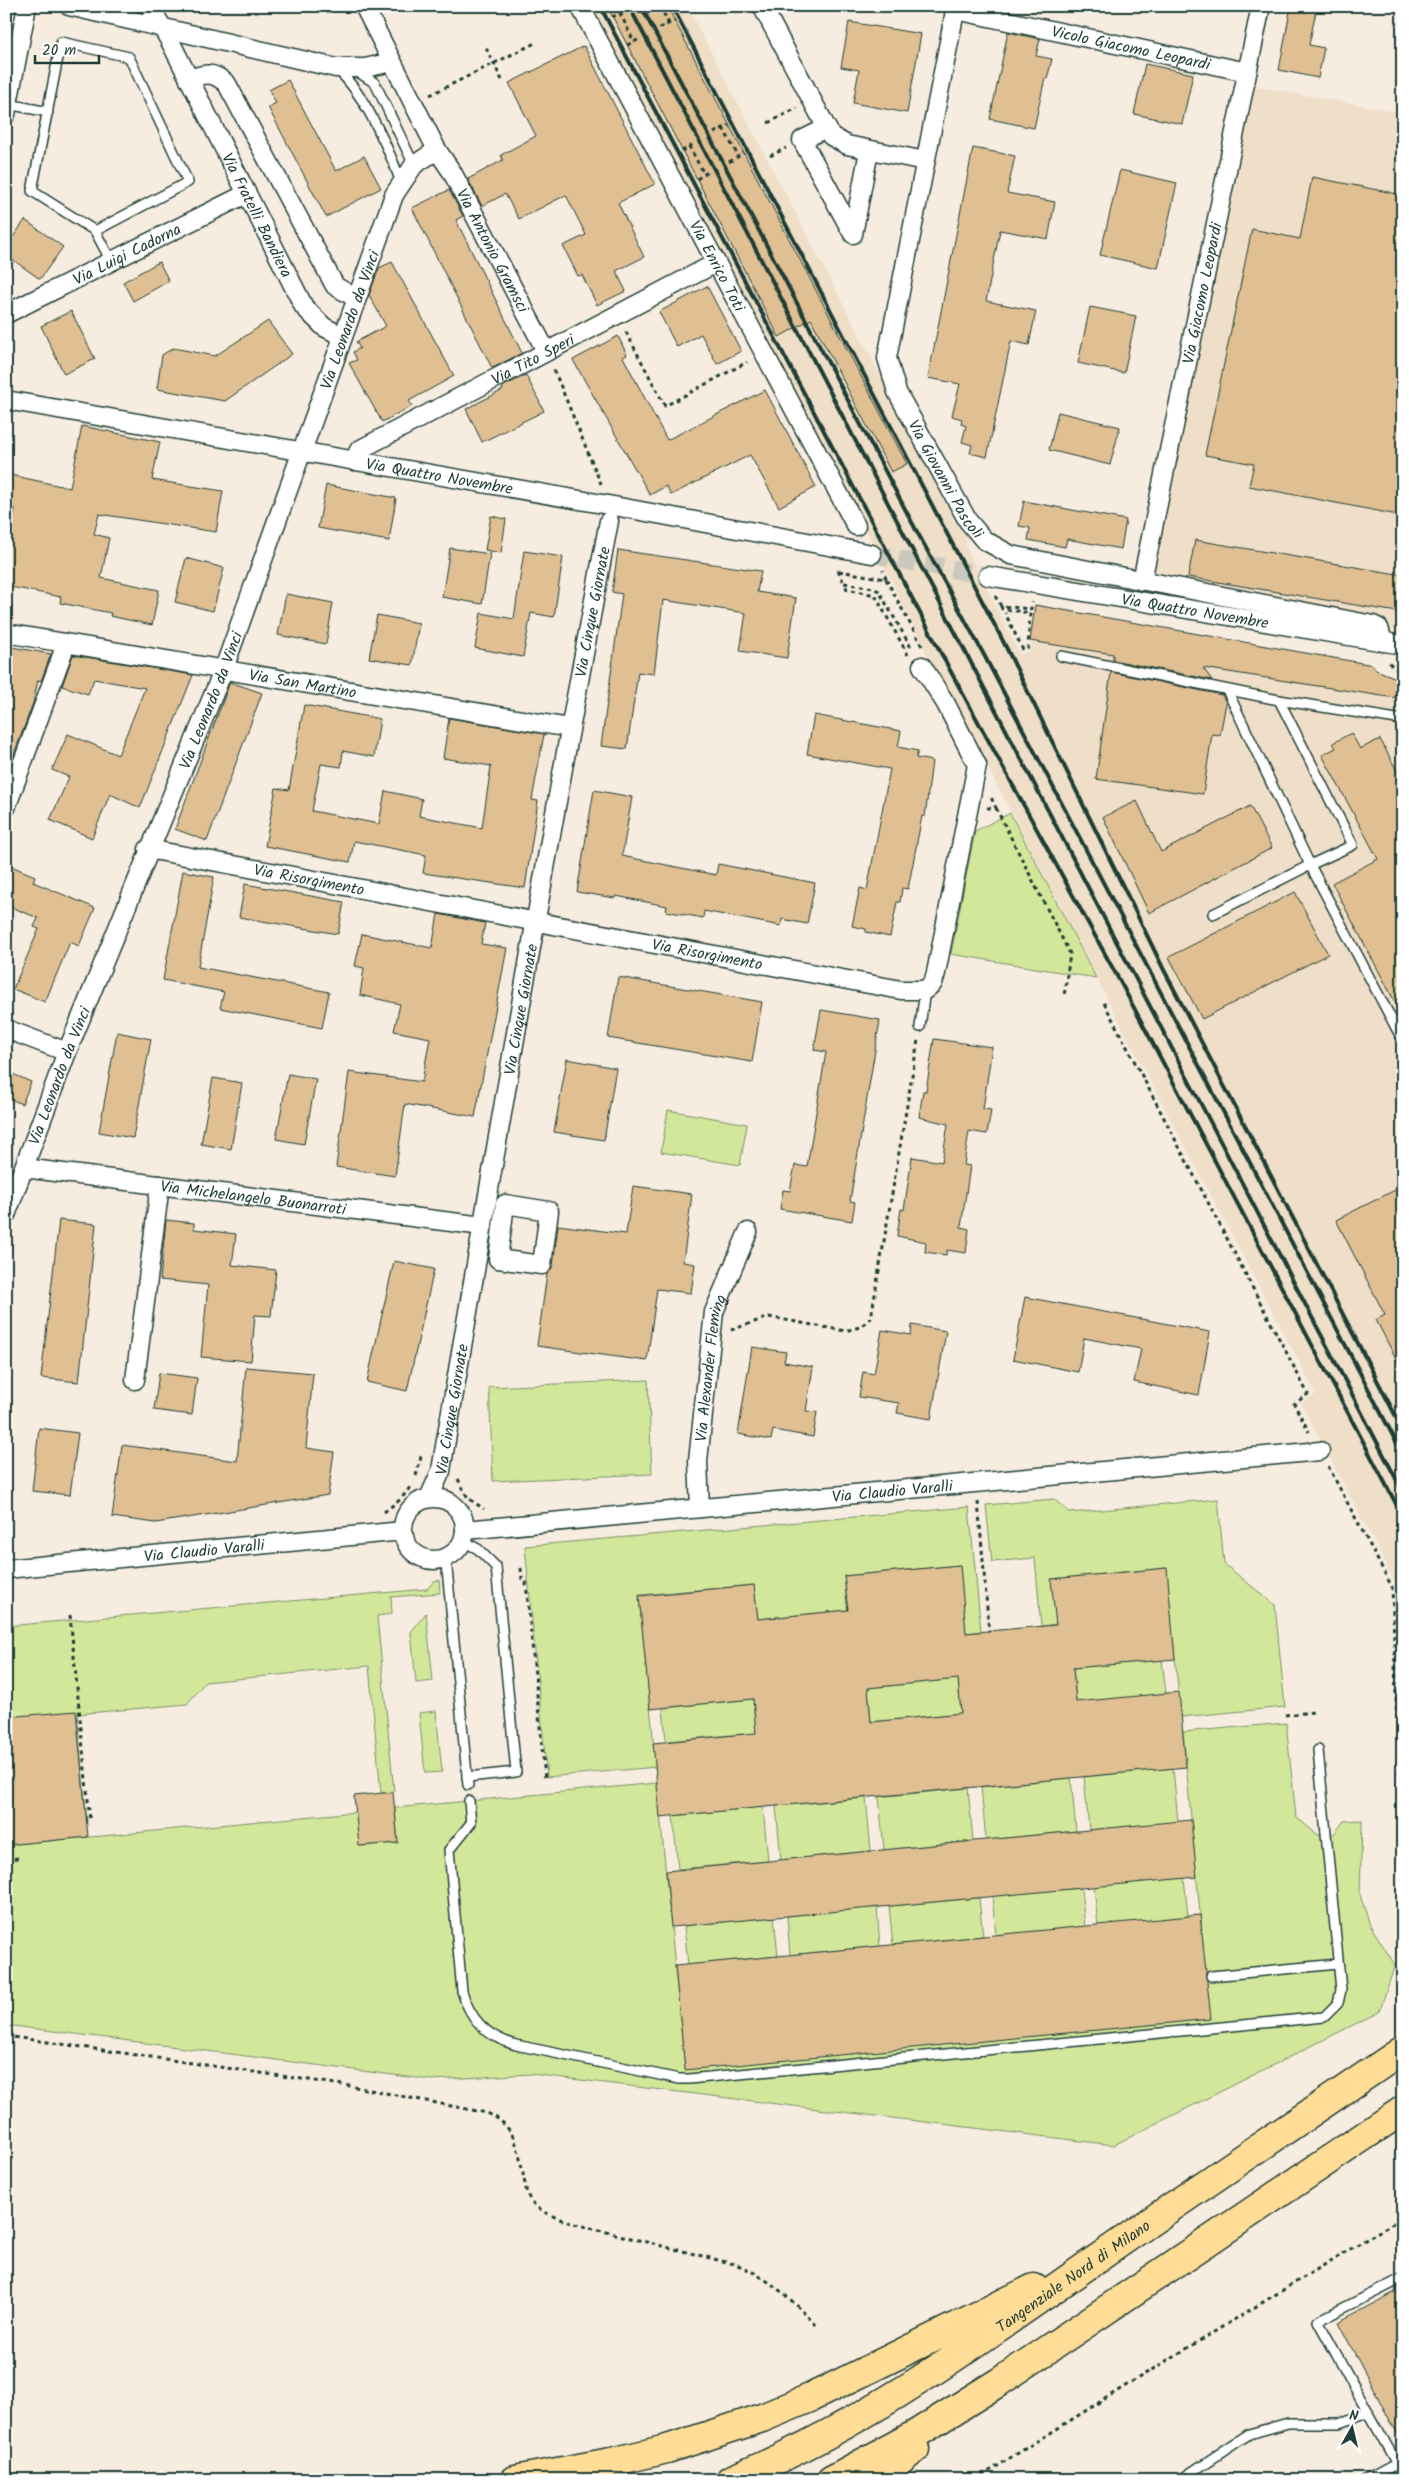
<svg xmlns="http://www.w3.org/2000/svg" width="1409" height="2486" font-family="Kalam,sans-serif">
  <rect width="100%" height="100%" fill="#f6ecdf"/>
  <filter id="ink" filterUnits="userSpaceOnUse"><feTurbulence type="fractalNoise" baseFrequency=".02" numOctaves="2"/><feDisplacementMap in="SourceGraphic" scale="10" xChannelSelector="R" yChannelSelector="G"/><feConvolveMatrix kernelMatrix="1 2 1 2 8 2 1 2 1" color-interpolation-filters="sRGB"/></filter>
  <g filter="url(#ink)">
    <g fill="#efdfc8">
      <polygon points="587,6 687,6 967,540 966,546 1020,655 1031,650 1035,605 1372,665 1376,670 1403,680 1403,1597 1301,1403 1316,1394 1126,1035 953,700 931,663 866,529 858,524"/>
      <polygon points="1255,86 1403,113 1403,631 1331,622 1145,589"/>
    </g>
    <g fill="#d3e79b" stroke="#799268">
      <polygon points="1010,813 1096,978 951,954 975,831"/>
      <polygon points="668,1110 747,1124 740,1165 661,1152"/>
      <polygon points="648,1380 652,1474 493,1481 489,1387"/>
      <polygon points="1054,1499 1070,1513 1218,1499 1224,1564 1275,1605 1285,1707 1181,1717 1166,1568 1052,1579 1056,1624 1041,1626 1035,1558 992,1562 986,1505"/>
      <polygon points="969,1507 981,1631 966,1633 959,1565 844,1576 848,1610 758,1619 754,1585 639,1595 656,1767 547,1777 525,1546"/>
      <polygon points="439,1580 440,1593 391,1597 392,1614 377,1616 394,1792 381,1793 369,1666 205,1682 187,1704 77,1714 87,1822 6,1829 6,1626 427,1589 434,1581"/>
      <polygon points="426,1613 433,1681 416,1683 411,1632"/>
      <polygon points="1162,1660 1166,1693 1077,1710 1073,1668"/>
      <polygon points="958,1679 961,1713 871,1722 868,1688"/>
      <polygon points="753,1699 757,1741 742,1734 666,1741 663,1708"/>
      <polygon points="436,1711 442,1772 425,1773 419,1713"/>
      <polygon points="1286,1723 1296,1817 1318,1835 1334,1834 1344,1821 1362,1820 1360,1895 1370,1925 1395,1965 1379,2012 1114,2145 531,2074 432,2080 6,2025 6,1845 356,1812 360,1846 398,1843 395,1808 657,1783 685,2069 1210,2019 1183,1732"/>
      <polygon points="1173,1768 1178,1822 1089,1830 1084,1777"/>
      <polygon points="1071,1778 1076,1831 986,1840 981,1787"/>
      <polygon points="968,1788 973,1841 884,1850 879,1797"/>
      <polygon points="866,1798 871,1851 781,1860 776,1806"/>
      <polygon points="763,1807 768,1861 678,1869 673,1816"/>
      <polygon points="1184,1878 1188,1917 1098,1926 1094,1886"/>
      <polygon points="1081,1888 1085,1927 996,1935 992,1896"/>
      <polygon points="979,1898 983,1936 893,1945 889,1906"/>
      <polygon points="877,1907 880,1946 790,1955 787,1916"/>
      <polygon points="774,1917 778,1956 688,1965 684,1926"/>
    </g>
    <g fill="#e0c093" stroke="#1f3d34" fill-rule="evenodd">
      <polygon points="607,6 667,6 907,464 891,472 811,319 779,337"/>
      <polygon points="1291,6 1317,6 1309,45 1324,48 1318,78 1279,70"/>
      <polygon points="849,22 921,34 907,113 853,103 859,70 841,67"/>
      <polygon points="1008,32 1040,39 1036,56 1052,59 1047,79 1045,78 1034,128 990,119"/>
      <polygon points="584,46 655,184 618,203 644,257 616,271 626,291 597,305 582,275 578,276 563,246 586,235 566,195 519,219 505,194 482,206 468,179 503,160 501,155 536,136 509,83"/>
      <polygon points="1145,64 1193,74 1182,124 1134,114"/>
      <polygon points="288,80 336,171 364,156 381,188 326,217 268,107 276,103 269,90"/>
      <polygon points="973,148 1015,156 1007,193 1055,202 1048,239 1000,230 986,301 1036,311 1029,345 1011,341 987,457 970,453 972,445 962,442 966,426 961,424 962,419 952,416 960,384 928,378"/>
      <polygon points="1120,170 1177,183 1158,268 1100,255"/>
      <polygon points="1312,177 1403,195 1403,227 1397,258 1403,259 1403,516 1249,486 1254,464 1205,455 1252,229 1300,239"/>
      <polygon points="449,190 463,216 456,220 522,353 492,368 412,208"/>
      <polygon points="25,220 63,247 40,279 6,255 6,247"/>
      <polygon points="159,262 169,281 133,301 123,282"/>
      <polygon points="392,262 454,376 409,401 412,406 382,422 349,363 357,360 353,352 360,348 356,342 386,326 369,295 379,268"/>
      <polygon points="707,286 741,351 717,364 701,334 677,347 659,312"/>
      <polygon points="1090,307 1136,316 1124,373 1078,363"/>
      <polygon points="71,311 95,359 64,374 41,326"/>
      <polygon points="268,321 292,354 225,401 157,389 162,355 173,348 215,356"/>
      <polygon points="618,336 627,355 623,357 667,440 765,390 816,487 779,507 750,455 671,495 666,486 650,495 573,360"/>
      <polygon points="526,375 544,411 482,442 466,409 503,390 502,387"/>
      <polygon points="1058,412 1120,427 1110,465 1049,450"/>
      <polygon points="82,426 160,442 152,480 223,491 216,532 99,514 94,534 109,538 101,578 159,590 152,625 110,616 111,613 60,603 61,597 6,586 6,555 15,509 6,507 6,474 70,488"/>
      <polygon points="326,485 396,498 389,541 318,528"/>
      <polygon points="1024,501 1126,520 1121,549 1067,539 1065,547 1028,540 1030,528 1019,526"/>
      <polygon points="491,516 506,519 501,553 485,550"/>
      <polygon points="1195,540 1403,575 1403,613 1188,577"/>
      <polygon points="450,548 490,554 482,604 442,597"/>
      <polygon points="618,550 761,571 757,592 796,598 787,658 740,651 746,613 663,600 654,674 638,672 627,749 601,746 622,594 612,592"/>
      <polygon points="524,551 563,557 554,617 531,613 523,657 475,648 481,613 514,619"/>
      <polygon points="186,558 224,568 213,611 175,602"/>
      <polygon points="286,594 333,603 326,644 278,635"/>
      <polygon points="1035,605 1373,665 1376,670 1399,679 1395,698 1203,668 1212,680 1113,660 1113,654 1030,641"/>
      <polygon points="377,615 419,623 412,665 369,658"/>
      <polygon points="6,646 51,654 41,681 38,680 33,703 6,776"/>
      <polygon points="73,655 193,675 140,808 110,794 92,838 50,820 69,777 52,770 68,734 118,755 145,688 94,679 88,694 62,686"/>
      <polygon points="1111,672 1222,695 1226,703 1220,735 1212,734 1203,794 1096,779"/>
      <polygon points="230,682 262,693 207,841 175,829"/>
      <polygon points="304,705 380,719 374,757 343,751 341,767 321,764 312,811 379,824 385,791 422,799 419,816 482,828 491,766 443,758 449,718 544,734 532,800 538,801 525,888 423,873 426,855 354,841 350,862 265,846 276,788 289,790"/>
      <polygon points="814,715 901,731 898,747 918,751 916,758 932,761 925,817 922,816 908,889 902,888 900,902 897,902 890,937 866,932 866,929 852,926 860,888 867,890 890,769 807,754"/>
      <polygon points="1351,733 1360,749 1380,739 1403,782 1403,1017 1332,883 1378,859 1322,755 1336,748 1333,743"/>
      <polygon points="594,790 632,797 622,856 716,875 718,864 815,883 807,924 782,919 781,926 704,911 703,918 666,911 667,906 616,896 615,898 577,892"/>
      <polygon points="1137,801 1161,852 1250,806 1272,848 1149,913 1103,817"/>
      <polygon points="6,864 35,876 33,882 95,908 79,946 70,942 45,1002 13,989 39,929 34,927 38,918 6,905"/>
      <polygon points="183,871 214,877 198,967 329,992 322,1028 220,1008 224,992 163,980"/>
      <polygon points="245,884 344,902 338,934 239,917"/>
      <polygon points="1295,892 1328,954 1202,1019 1169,957"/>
      <polygon points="438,914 485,923 481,944 507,948 475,1117 405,1104 395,1176 336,1167 349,1072 422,1082 430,1038 394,1031 400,1004 360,995 364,968 355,966 362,934 432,948"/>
      <polygon points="618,977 762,1002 752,1062 608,1038"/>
      <polygon points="821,1010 880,1020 850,1201 855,1202 852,1221 780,1209 783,1190 790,1191 795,1165 807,1167 826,1052 814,1050"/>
      <polygon points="117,1032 151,1039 133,1138 99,1132"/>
      <polygon points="934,1039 992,1047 983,1109 991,1110 987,1134 969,1131 964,1165 970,1166 961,1227 969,1229 966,1253 947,1250 946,1255 925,1252 926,1242 897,1236 901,1209 904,1210 912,1157 942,1162 948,1124 919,1117 923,1091 926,1091"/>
      <polygon points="567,1059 616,1068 604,1140 554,1132"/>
      <polygon points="6,1071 31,1082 22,1104 6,1097"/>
      <polygon points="288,1074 316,1079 304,1144 276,1139"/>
      <polygon points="213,1078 242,1083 231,1149 201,1144"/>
      <polygon points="633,1186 692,1194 683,1262 695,1264 691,1293 657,1289 647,1361 537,1346 547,1274 553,1266 558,1225 626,1234"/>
      <polygon points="1403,1186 1403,1372 1376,1320 1385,1315 1336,1220"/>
      <polygon points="59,1220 96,1224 79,1382 41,1378"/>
      <polygon points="166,1220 194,1223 194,1229 236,1234 232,1265 276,1270 271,1316 255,1315 251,1361 201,1357 208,1285 160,1280"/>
      <polygon points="394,1261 434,1269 407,1391 367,1382"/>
      <polygon points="1025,1297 1210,1332 1199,1395 1134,1382 1141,1349 1084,1338 1078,1372 1013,1359"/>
      <polygon points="912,1325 946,1331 931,1419 897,1413 899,1403 859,1397 863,1372 874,1374 882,1330 911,1335"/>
      <polygon points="752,1347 786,1352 784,1362 813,1367 806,1411 817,1412 813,1437 773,1430 771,1440 738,1434"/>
      <polygon points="246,1367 313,1373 306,1448 334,1452 328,1495 156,1523 112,1517 122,1445 237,1461"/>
      <polygon points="159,1373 197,1378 192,1415 154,1410"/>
      <polygon points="39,1428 78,1433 70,1495 32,1491"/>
      <path d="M960 1565 966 1633 1056 1625 1051 1579 1167 1568 1175 1659 1073 1668 1076 1702 1179 1692 1186 1767 660 1817 653 1743 756 1733 753 1699 650 1709 639 1596 754 1585 758 1619 848 1610 844 1576ZM958 1679 961 1713 871 1722 868 1688Z"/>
      <polygon points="76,1711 88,1837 6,1845 6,1717"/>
      <polygon points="393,1792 398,1843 359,1846 354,1796"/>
      <polygon points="1191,1820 1197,1877 671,1927 666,1871"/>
      <polygon points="1200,1915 1211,2019 685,2070 675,1966"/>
      <polygon points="1403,2288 1403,2445 1338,2322"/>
    </g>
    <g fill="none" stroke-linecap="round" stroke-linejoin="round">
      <polyline stroke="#cbc9bd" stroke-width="18" stroke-dasharray="18 9" stroke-linecap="butt" points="872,554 988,576"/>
      <g stroke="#1f3d34" stroke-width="12">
        <g id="lane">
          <path d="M338 70C365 95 388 148 401 182"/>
          <polyline points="358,72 375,83 414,165"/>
          <polyline points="8,104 48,112"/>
          <polyline points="95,231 188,182 129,57 61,42 32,191 95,231 111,261"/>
          <polyline points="1061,656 1279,700 1403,720"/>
          <polyline points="1227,690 1310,865 1353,845 1279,700"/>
          <polyline points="1213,914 1310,865 1403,1041"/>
          <polyline points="920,1027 925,990"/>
          <polyline points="463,1541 478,1549 496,1567 516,1772 467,1777"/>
          <polyline points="443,1559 447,1569 468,1785"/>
          <path d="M469 1801 471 1823 449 1850 462 1991C470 2020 487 2037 516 2045L679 2079H689L1324 2017 1338 2003 1341 1990 1318 1750"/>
          <polyline points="1211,1976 1338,1964"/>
          <polyline points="1403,2278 1318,2321 1403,2475"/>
          <polyline points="1180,2480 1249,2434 1288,2423 1340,2423 1368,2413"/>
          <polyline points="1366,2480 1396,2464"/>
        </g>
      </g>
      <g stroke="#1f3d34" stroke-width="21">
        <g id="street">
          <polyline points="69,6 336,68 365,68 392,62"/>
          <path id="s1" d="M150 6 171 43 304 307 324 327 342 336"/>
          <path id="s2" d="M580 6 856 526"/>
          <polyline points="762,6 831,136 847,145 925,161"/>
          <path id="s3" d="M956 6 887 358 897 392 968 521 984 540 1011 555 1373 625 1379 628 1383 642"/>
          <path id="s4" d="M956 10 1247 72"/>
          <path d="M189 80C204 72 214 72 227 84L335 286 356 298"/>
          <polyline points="6,114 27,6"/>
          <polyline points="826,128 802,140 853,234 869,151"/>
          <path id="s5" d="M437 150 452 172 546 351"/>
          <path id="s6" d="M6 314 246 194"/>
          <path id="s7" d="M6 400 614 506 872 554"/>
          <path id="s8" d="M354 461 359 450 716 263"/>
          <path id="s9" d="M988 576 1403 645"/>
          <path id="s10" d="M1142 581 1261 6"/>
          <path id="s11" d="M6 633 570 728"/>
          <polyline points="6,808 66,644"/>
          <path id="s12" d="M148 849 901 990H925L933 983 936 973 977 765 946 704 922 666"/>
          <polyline points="6,1029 67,1052"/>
          <path id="s13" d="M24 1168 483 1226"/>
          <polygon points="505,1204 549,1211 542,1265 498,1259"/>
          <path id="s14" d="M6 1215 67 1052 223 671 394 195 414 165 437 150 364 6"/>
          <polyline points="135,1380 160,1185"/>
          <circle cx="434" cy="1529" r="31"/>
          <path id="s15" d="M429 1498 441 1471 444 1452C497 1141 550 830 609 521"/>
          <path id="s16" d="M700 1508 698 1461 714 1312 748 1232"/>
          <path id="s17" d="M465 1530 1320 1451"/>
          <path id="s18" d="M6 1569 403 1531"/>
        </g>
      </g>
      <g stroke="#1f3d34" stroke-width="31">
        <g id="highway">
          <polyline points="515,2480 616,2461 667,2449 762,2418 810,2398 1034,2288"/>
          <path id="s19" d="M730 2480C867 2425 980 2340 1101 2256 1201 2186 1302 2119 1403 2050"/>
          <polyline points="831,2480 916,2434 999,2382 1403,2110"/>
          <polyline points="877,2480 915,2449"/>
        </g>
      </g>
      <g stroke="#1f3d34" stroke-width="3" stroke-dasharray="4 4" stroke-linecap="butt">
        <polyline points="660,6 669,24"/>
        <polyline points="620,13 634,42"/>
        <polyline points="612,17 625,11"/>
        <polyline points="659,28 675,21"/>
        <polyline points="627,45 640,39"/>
        <polyline points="486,48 502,80"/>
        <polyline points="430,95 535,43"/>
        <polyline points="768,123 797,108"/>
        <polyline points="723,128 738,156"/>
        <polyline points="714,133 729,125"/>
        <polyline points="689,146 704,174"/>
        <polyline points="682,151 695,143"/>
        <polyline points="770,156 786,148"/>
        <polyline points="729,162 744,153"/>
        <polyline points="697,179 709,171"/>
        <polyline points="626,332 665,406 747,362"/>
        <polyline points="554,370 601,484"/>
        <polyline points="838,570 844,583"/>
        <polyline points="839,571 886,579 883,570"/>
        <polyline points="886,579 923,648"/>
        <polyline points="995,596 1001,606 1031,609 1032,602"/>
        <polyline points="1001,606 1002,609 1030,613 1028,648 1023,650 1005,613"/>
        <polyline points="908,655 875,595 847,589 844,583 873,588 879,591 912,649"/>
        <polyline points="1389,663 1403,674"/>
        <polyline points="987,808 996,808 990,795"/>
        <polyline points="996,808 1070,954 1064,996"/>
        <polyline points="1104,1003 1308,1394 1294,1404 1309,1432"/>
        <polyline points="731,1330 769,1317 845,1331 860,1327 871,1318 918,1040"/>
        <polyline points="1328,1466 1392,1587 1403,1870"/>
        <polyline points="416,1476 421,1457 425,1457"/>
        <polyline points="458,1479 468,1498 484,1509"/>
        <polyline points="978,1502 989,1631"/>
        <polyline points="384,1512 401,1499 411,1486"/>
        <polyline points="521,1568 522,1579 526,1582 545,1778"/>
        <polyline points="70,1615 90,1821"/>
        <polyline points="1285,1715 1314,1712"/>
        <polyline points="6,1859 19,1858"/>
        <path d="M6 2036 350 2086 487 2113C517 2126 518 2150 524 2179 526 2188 526 2194 531 2201 541 2213 557 2218 571 2223L738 2265C771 2279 792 2300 817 2326"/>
        <polyline points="975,2480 1135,2380 1403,2217"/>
      </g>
      <use href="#lane" stroke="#fff" stroke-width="9"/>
      <use href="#street" stroke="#fff" stroke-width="18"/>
      <use href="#highway" stroke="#ffdd96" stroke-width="28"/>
      <g stroke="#1f3d34" stroke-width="4">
        <polyline points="600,6 951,672 1123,987 1403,1517"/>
        <polyline points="629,6 1403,1492"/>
        <polyline points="641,6 915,528 984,655 1403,1455"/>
        <polyline points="672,6 1004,643 1163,968 1403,1430"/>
      </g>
    </g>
  </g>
  <g text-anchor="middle" stroke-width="4" stroke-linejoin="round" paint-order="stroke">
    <g font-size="16" fill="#1f3d34" stroke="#fff">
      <text dy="6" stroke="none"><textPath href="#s4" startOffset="179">Vicolo Giacomo Leopardi</textPath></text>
      <text dy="6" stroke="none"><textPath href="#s1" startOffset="235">Via Fratelli Bandiera</textPath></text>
      <text dy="6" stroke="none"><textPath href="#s5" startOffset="115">Via Antonio Gramsci</textPath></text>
      <text dy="6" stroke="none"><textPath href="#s6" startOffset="135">Via Luigi Cadorna</textPath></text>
      <text dy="6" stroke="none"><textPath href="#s2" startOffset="294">Via Enrico Toti</textPath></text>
      <text dy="6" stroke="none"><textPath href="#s10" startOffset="294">Via Giacomo Leopardi</textPath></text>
      <text dy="6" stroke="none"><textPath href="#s14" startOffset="959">Via Leonardo da Vinci</textPath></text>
      <text dy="6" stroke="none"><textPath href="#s8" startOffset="208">Via Tito Speri</textPath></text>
      <text dy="6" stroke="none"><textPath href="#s7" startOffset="440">Via Quattro Novembre</textPath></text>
      <text dy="6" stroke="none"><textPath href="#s3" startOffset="494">Via Giovanni Pascoli</textPath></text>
      <text dy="6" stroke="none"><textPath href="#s15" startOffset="902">Via Cinque Giornate</textPath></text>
      <text dy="6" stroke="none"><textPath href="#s9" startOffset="210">Via Quattro Novembre</textPath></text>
      <text dy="6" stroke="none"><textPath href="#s11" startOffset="301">Via San Martino</textPath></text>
      <text dy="6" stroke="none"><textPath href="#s14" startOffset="554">Via Leonardo da Vinci</textPath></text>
      <text dy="6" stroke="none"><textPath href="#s12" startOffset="164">Via Risorgimento</textPath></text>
      <text dy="6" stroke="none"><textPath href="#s12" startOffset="569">Via Risorgimento</textPath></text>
      <text dy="6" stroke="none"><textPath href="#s15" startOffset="498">Via Cinque Giornate</textPath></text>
      <text dy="6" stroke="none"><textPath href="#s14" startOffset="149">Via Leonardo da Vinci</textPath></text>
      <text dy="6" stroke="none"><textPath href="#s13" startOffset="231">Via Michelangelo Buonarroti</textPath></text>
      <text dy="6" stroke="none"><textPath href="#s16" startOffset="141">Via Alexander Fleming</textPath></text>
      <text dy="6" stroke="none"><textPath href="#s15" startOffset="92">Via Cinque Giornate</textPath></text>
      <text dy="6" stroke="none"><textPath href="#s17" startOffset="429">Via Claudio Varalli</textPath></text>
      <text dy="6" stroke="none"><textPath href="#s18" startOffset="199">Via Claudio Varalli</textPath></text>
      <text dy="6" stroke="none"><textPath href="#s19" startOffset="400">Tangenziale Nord di Milano</textPath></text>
    </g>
  </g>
  <rect width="1409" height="2486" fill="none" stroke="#fff" stroke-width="25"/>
  <rect x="12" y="12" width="1384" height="2461" fill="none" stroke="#1f3d34" stroke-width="2" filter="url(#ink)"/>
  <g transform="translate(1352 2428) rotate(8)" stroke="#ffffff" stroke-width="4" paint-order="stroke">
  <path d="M0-4L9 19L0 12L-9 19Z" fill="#1f3d34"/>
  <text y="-8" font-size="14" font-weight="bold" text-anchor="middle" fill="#1f3d34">N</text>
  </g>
  <path d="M35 55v8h64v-8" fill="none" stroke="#1f3d34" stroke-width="2.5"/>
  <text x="42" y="55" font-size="15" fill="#1f3d34" stroke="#ffffff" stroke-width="4" paint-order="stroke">20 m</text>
</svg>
